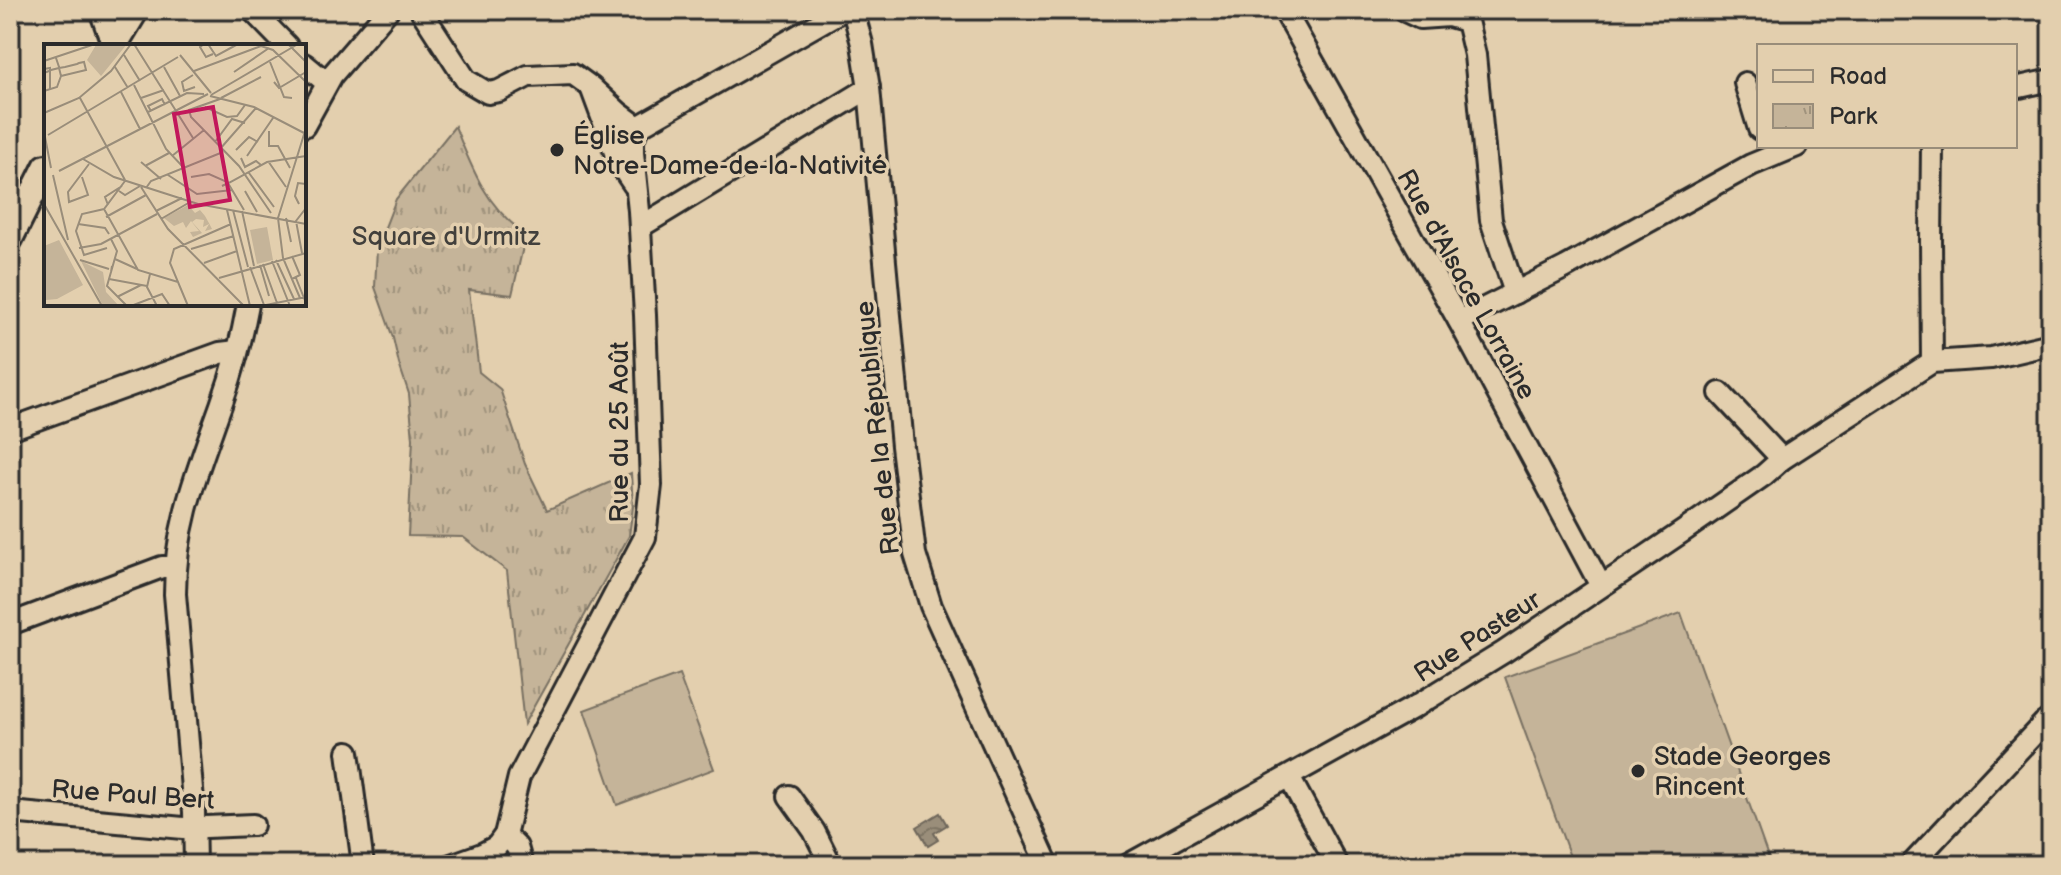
<svg xmlns="http://www.w3.org/2000/svg" width="2061" height="875" font-family="'Balsamiq Sans',sans-serif">
  <defs>
    <pattern id="park-tufts" width="24" height="20" patternUnits="userSpaceOnUse" patternTransform="scale(2)"><rect width="24" height="20" fill="#c5b499"/><path d="M3 7l-1-3M5 7V3M7 7l1-3M15 17l-1-3M17 17v-4M19 17l1-3" fill="none" stroke="#a0937d"/></pattern>
    <pattern id="water-waves" width="16" height="10" patternUnits="userSpaceOnUse" patternTransform="scale(2)"><rect width="16" height="10" fill="#9a8e7a"/><path d="M0 5q4-4 8 0t8 0" fill="none" stroke="#7e7464"/></pattern>
  </defs>
  <rect width="100%" height="100%" fill="#e3cfae"/>
  <filter id="ink" filterUnits="userSpaceOnUse"><feTurbulence type="fractalNoise" baseFrequency=".0125" numOctaves="2"/><feDisplacementMap in="SourceGraphic" scale="16" xChannelSelector="R" yChannelSelector="G"/><feConvolveMatrix kernelMatrix="1 2 1 2 8 2 1 2 1" color-interpolation-filters="sRGB"/></filter>
  <g filter="url(#ink)">
    <g fill="#c5b499" stroke="#787062" stroke-width="2">
      <polygon points="1681,613 1771,865 1573,865 1505,677"/>
      <polygon points="679,675 714,769 617,805 584,710"/>
    </g>
    <path fill="url(#park-tufts)" stroke="#787062" stroke-width="2" d="M455 126C471 167 487 209 526 234L512 295 469 290 479 372 500 389 525 464 547 510 631 473 633 507 629 536 524 724 507 571 463 537 408 536 413 439 409 394 399 364 393 338 375 287 377 248 396 199Z"/>
    <polygon fill="url(#water-waves)" stroke="#6e665a" stroke-width="2" points="940,813 947,825 934,833 938,840 928,846 917,827"/>
    <g fill="none" stroke-linecap="round" stroke-linejoin="round">
      <g stroke="#2b2b2b" stroke-width="26">
        <g id="minor">
          <polyline points="100,10 113,46"/>
          <polyline points="252,10 287,46"/>
          <polyline points="853,10 862,44 869,88 902,446 915,554 931,606 1048,865"/>
          <polyline points="1284,10 1459,321 1601,586"/>
          <polyline points="1405,11 1420,18 1449,16 1467,21 1475,55 1491,220 1515,293"/>
          <polyline points="422,12 466,80 488,93 499,91 528,76 573,74 591,87 619,113 638,127"/>
          <polyline points="304,64 327,83"/>
          <polyline points="1745,83 1759,129"/>
          <polyline points="2015,88 2051,80"/>
          <polyline points="592,90 619,163 634,185"/>
          <polyline points="304,126 332,75 388,10"/>
          <polyline points="638,127 843,10"/>
          <polyline points="640,227 869,88"/>
          <polyline points="1459,321 1566,267 1751,165 1797,146"/>
          <polyline points="1932,362 1931,241 1932,146"/>
          <polyline points="1720,393 1782,459"/>
          <polyline points="10,429 220,353 237,351"/>
          <polyline points="10,624 162,567 175,567"/>
          <polyline points="348,752 363,865"/>
          <polyline points="1289,777 1337,865"/>
          <polyline points="789,796 814,831 831,865"/>
          <polyline points="10,812 183,828 253,825"/>
          <polyline points="505,835 517,847 522,865"/>
          <path d="M195 865 194 812 175 594C175 523 198 470 221 405 233 372 242 338 248 304"/>
          <polyline points="451,865 482,854 497,846 505,835 519,777 645,537 651,485 645,315 639,211 633,153 633,140 638,127"/>
          <polyline points="1128,865 1416,706 1504,652 1685,530 1764,475 1782,459 1932,362 1991,358 2051,344"/>
          <polyline points="1911,865 2044,723 2051,718"/>
        </g>
      </g>
      <g stroke="#2b2b2b" stroke-width="30">
        <g id="tertiary">
          <polyline points="114,46 136,10"/>
          <polyline points="10,239 46,167"/>
        </g>
      </g>
      <use href="#minor" stroke="#e3cfae" stroke-width="20"/>
      <use href="#tertiary" stroke="#e3cfae" stroke-width="24"/>
    </g>
  </g>
  <g fill="#2b2b2b" stroke="#e3cfae" stroke-width="3">
    <circle cx="557" cy="150" r="8"/>
    <circle cx="1638" cy="771" r="8"/>
  </g>
  <g text-anchor="middle" stroke-width="7" stroke-linejoin="round" paint-order="stroke">
    <g font-size="26" fill="#2b2b2b" stroke="#e3cfae" text-anchor="start">
      <text x="573" y="144">Église<tspan x="573" dy="30">Notre-Dame-de-la-Nativité</tspan></text>
      <text x="1654" y="765">Stade Georges<tspan x="1654" dy="30">Rincent</tspan></text>
    </g>
    <g font-size="26" fill="#42403c" stroke="#e3cfae">
      <text x="446" y="245">Square d'Urmitz</text>
    </g>
    <g font-size="26" fill="#2b2b2b" stroke="#e3cfae">
      <text transform="translate(1467 284) rotate(61)" y="9">Rue d'Alsace Lorraine</text>
      <text transform="translate(877 428) rotate(-96)" y="9">Rue de la République</text>
      <text transform="translate(619 432) rotate(-90)" y="9">Rue du 25 Août</text>
      <text transform="translate(1477 636) rotate(-33)" y="9">Rue Pasteur</text>
      <text transform="translate(133 794) rotate(4)" y="9">Rue Paul Bert</text>
    </g>
  </g>
  <g transform="translate(44 44)">
    <rect width="262" height="262" fill="#e3cfae"/>
    <path d="M83 0 57 32 43 16 52 1ZM144 161 151 169 156 166 161 172 166 181 168 185 161 187 165 180 159 183 160 176 152 175 148 178 158 189 149 193 146 188 155 187 147 177 142 184 139 178 130 182 120 174Z" fill="#c5b499"/>
    <path d="M223 183 229 216 213 220 206 186Z" fill="#c5b499"/>
    <path d="M15 196 39 241 13 255 2 256 0 202ZM37 217 59 228 62 248 75 262H59Z" fill="#c5b499"/>
    <path fill="none" stroke="#998d7a" stroke-width="2" d="M90 0 149 94M160 0 156 3 162 13 169 10M164 0 172 12 194 0M244 0 262 18M80 11 96 37M136 11 167 49M0 17 51 0M226 18 240 53 248 54M71 23 84 44M120 23 136 52M0 25 6 24V45M150 27 217 2 229 6 262 38M190 28 225 4M0 29 5 27 7 26 15 24 21 23 33 20 35 19 40 18 42 26 17 32 15 24V23L12 14 11 13M149 31 138 38 140 47 151 43M230 38 235 44 262 28M90 41 122 105 140 124M0 47 13 43 17 32M77 48 96 85M167 51 254 0M166 52 210 63 262 90M36 54 81 136M97 54 120 46M177 54 217 33M176 55 145 66 147 73 195 122 227 169M161 63 183 73 193 72 201 61M107 67 104 62 118 55 121 61M104 68 143 49 160 50M0 69 35 54 67 27 87 0M225 87V102H234L246 124M4 91 134 13M1 93 7 124M171 98 188 75 201 79M176 105 212 64M192 106 205 93 214 98M128 112 160 86M203 112 229 74M197 114 201 123 212 117 217 121M39 115 70 133 154 160 262 180M224 117 242 143M97 118 117 135M101 122 125 109M15 127 164 50M205 129 230 163M9 131 24 196M124 131 153 150 188 146M38 133 44 151 25 158 24 148 45 120M147 133 165 130 185 139 223 118 262 112M178 142 184 139 200 166M97 143 124 185 200 262M102 144 107 137 179 108M75 147 81 151 96 142M201 147 213 168M0 160 58 262M255 160 251 152 254 139 262 140M64 161 61 153 78 142M60 165 94 226 134 238M183 166 206 262M189 166 204 223M112 167 138 154M198 167 210 222M62 173 102 151M242 174 247 198M117 175 146 158M34 180 61 184 65 190M67 195 73 207 67 228 68 222M35 204 57 200 113 170M63 204 40 211 32 187 38 170 60 165 81 137M147 205 190 192M258 209 252 177 262 164M248 212 256 231 248 235M71 215 93 225M36 216 65 225M232 216 250 255M228 217 246 262M160 219 193 207M219 220 233 259M216 221 225 252M206 223 220 261M67 228 63 242 82 261M106 230 103 243 113 262M175 234 262 209M252 234 262 259M65 235 103 242M73 253 97 241M256 254 239 214 234 174 262 84M87 262 118 250 126 262M144 262 126 219 130 205 187 180M217 262 262 253"/>
    <path fill="#c2185b" fill-opacity="0.15" stroke="#c2185b" stroke-width="4" d="M169 63 186 156 146 163 130 70Z"/>
    <rect width="262" height="262" fill="none" stroke="#2b2b2b" stroke-width="4"/>
  </g>
  <rect width="2061" height="875" fill="none" stroke="#e3cfae" stroke-width="40"/>
  <rect x="20" y="20" width="2021" height="835" fill="none" stroke="#2b2b2b" stroke-width="3" filter="url(#ink)"/>
  <rect x="1757" y="44" width="260" height="104" fill="#e3cfae" stroke="#998d7a" stroke-width="2"/>
  <rect x="1773" y="70" width="40" height="12" fill="#e3cfae" stroke="#998d7a" stroke-width="2"/>
  <text x="1829" y="84" font-size="24" fill="#2b2b2b">Road</text>
  <rect x="1773" y="104" width="40" height="24" fill="url(#park-tufts)" stroke="#998d7a" stroke-width="2"/>
  <text x="1829" y="124" font-size="24" fill="#2b2b2b">Park</text>
</svg>
